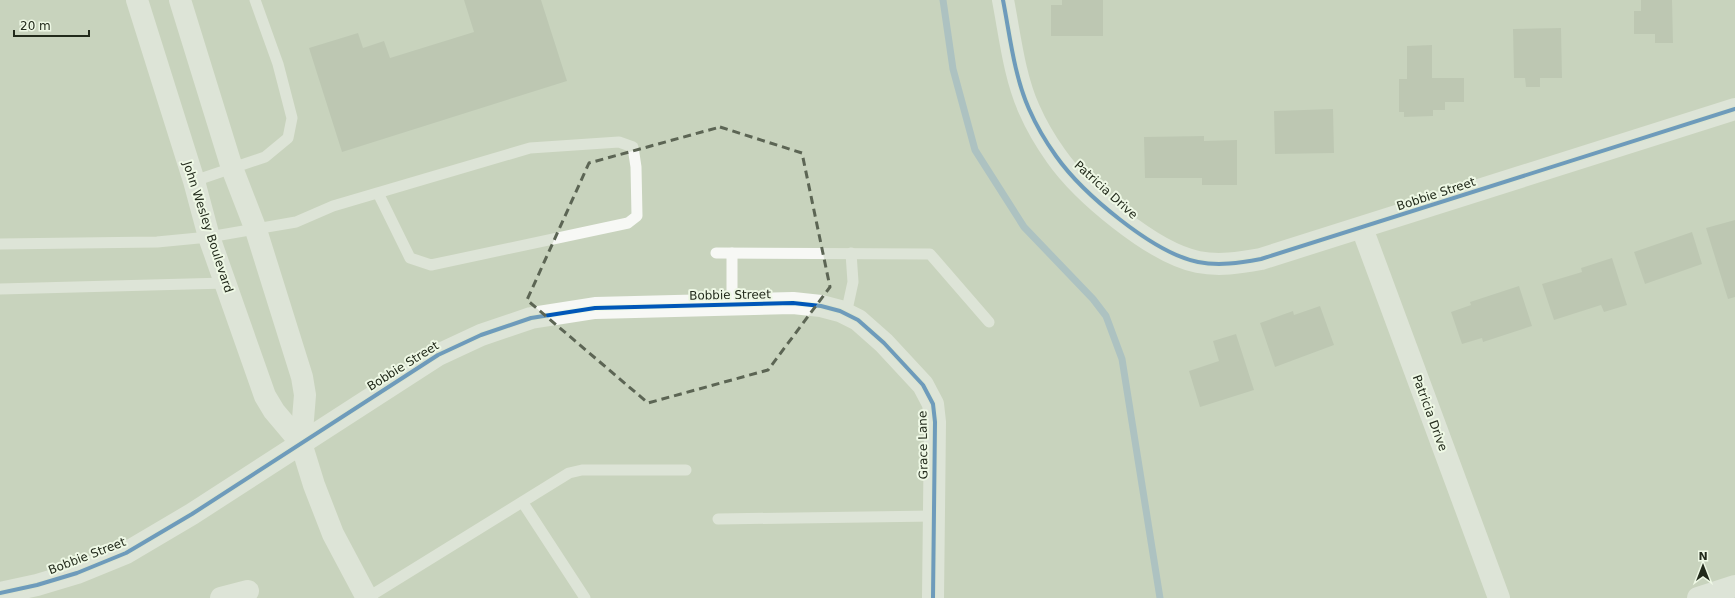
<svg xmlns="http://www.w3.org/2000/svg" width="1735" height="598" font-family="'DejaVu Sans',sans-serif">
  <rect width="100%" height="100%" fill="#c8d3bd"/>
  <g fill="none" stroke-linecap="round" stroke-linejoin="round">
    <polyline stroke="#8caec6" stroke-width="7" points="943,0 953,69 975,150 1024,227 1093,299 1106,316 1122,359 1160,598"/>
  </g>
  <g fill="#afb9a5">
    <polygon points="464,0 541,0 567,81 342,152 309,48 358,33 363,48 384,41 390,58 474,32"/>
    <polygon points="1062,0 1103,0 1103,36 1051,36 1051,5 1062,5"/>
    <polygon points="1641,0 1672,0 1673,43 1655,43 1655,34 1634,34 1634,11 1641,11"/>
    <polygon points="1561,28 1562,78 1540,78 1540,87 1526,87 1525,78 1514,78 1513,29"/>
    <polygon points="1432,45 1432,78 1464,78 1464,102 1445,102 1445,110 1433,110 1433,116 1404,117 1404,112 1399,112 1399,79 1407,79 1407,46"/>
    <polygon points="1333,109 1334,153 1275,154 1274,111"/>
    <polygon points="1204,136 1204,141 1237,140 1237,185 1202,185 1202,178 1145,178 1144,137"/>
    <polygon points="1735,220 1735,297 1728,299 1706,228"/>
    <polygon points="1692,232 1702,264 1645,284 1634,252"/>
    <polygon points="1612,258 1627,305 1604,312 1601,305 1554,320 1542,284 1582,272 1581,268"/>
    <polygon points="1519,286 1532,326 1483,342 1482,338 1462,344 1451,312 1471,305 1470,302"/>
    <polygon points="1320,306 1334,345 1275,367 1260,323 1293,311 1294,315"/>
    <polygon points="1236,334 1254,390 1200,407 1189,371 1219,361 1213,341"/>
  </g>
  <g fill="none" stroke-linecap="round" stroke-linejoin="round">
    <g stroke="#f7f8f5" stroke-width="11">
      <polyline points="194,181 265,157 288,138 292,118 278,64 255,0"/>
      <polyline points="0,244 157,242 209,237 296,222 333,206 530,148 619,142 633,147 636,167 637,216 628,223 431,265 410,258 378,193"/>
      <polyline points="716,253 930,254 989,322"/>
      <polyline points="732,253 732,304"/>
      <polyline points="0,289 226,283"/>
      <polyline points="846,314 853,282 851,253"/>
      <polyline points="523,503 585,598"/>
      <polyline points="718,519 934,516"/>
      <polyline points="367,598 569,473 582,470 686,470"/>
    </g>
    <g stroke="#f7f8f5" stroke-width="22">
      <polyline points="137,0 194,181 209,237 265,396 274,411 301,443"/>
      <polyline points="180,0 232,168 256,230 302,377 305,395 301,443 314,485 333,534 367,598"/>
      <path d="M1003 0C1010 36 1014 75 1029 109 1036 125 1046 142 1056 156 1082 193 1153 253 1198 262 1219 266 1239 263 1261 259L1735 109"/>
      <polyline points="1362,228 1499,598"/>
      <polyline points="0,593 37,585 77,573 126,553 192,514 438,355 481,335 531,318 595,308 793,303 821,306 840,311 858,320 884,343 923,385 933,404 935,422 933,598"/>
      <polyline points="221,598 248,591"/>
      <polyline points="1698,598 1735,586"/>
    </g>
    <g stroke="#eef8e5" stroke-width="6">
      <g id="cycleway">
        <path d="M1003 0C1010 36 1014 75 1029 109 1036 125 1046 142 1056 156 1082 193 1153 253 1198 262 1219 266 1239 263 1261 259L1735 109"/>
        <polyline points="0,593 37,585 77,573 126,553 192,514 438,355 481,335 531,318 595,308 793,303 821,306 840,311 858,320 884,343 923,385 933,404 935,422 933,598"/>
      </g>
    </g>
    <use href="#cycleway" stroke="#0057b8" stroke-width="4"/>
  </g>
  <path d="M0 0H1735V598H0ZM720 127 802 153 830 287 768 370 648 403 527 300 589 163Z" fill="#c8d3bd" fill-opacity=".55" fill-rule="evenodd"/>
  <path fill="none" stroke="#5c6554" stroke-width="3" stroke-dasharray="8 5" stroke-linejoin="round" d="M720 127 802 153 830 287 768 370 648 403 527 300 589 163Z"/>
  <g text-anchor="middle" stroke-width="4" stroke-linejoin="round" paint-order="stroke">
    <g font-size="12" fill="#222a1b" stroke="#eef8e5">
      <text transform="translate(1106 190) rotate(42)" y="4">Patricia Drive</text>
      <text transform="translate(1436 194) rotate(-18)" y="4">Bobbie Street</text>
      <text transform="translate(208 227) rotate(72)" y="4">John Wesley Boulevard</text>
      <text transform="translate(730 295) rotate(-1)" y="4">Bobbie Street</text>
      <text transform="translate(403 366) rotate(-32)" y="4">Bobbie Street</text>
      <text transform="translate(1430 413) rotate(70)" y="4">Patricia Drive</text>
      <text transform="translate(923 445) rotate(-91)" y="4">Grace Lane</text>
      <text transform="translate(87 556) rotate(-21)" y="4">Bobbie Street</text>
    </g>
  </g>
  <g transform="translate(1703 566)" stroke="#eef8e5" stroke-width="3" paint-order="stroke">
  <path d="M0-3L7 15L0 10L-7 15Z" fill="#222a1b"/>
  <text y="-6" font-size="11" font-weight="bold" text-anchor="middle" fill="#222a1b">N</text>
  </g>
  <path d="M14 30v6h75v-6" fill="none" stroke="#222a1b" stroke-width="2"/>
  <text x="20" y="30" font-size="12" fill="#222a1b" stroke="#eef8e5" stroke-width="3" paint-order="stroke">20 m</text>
</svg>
